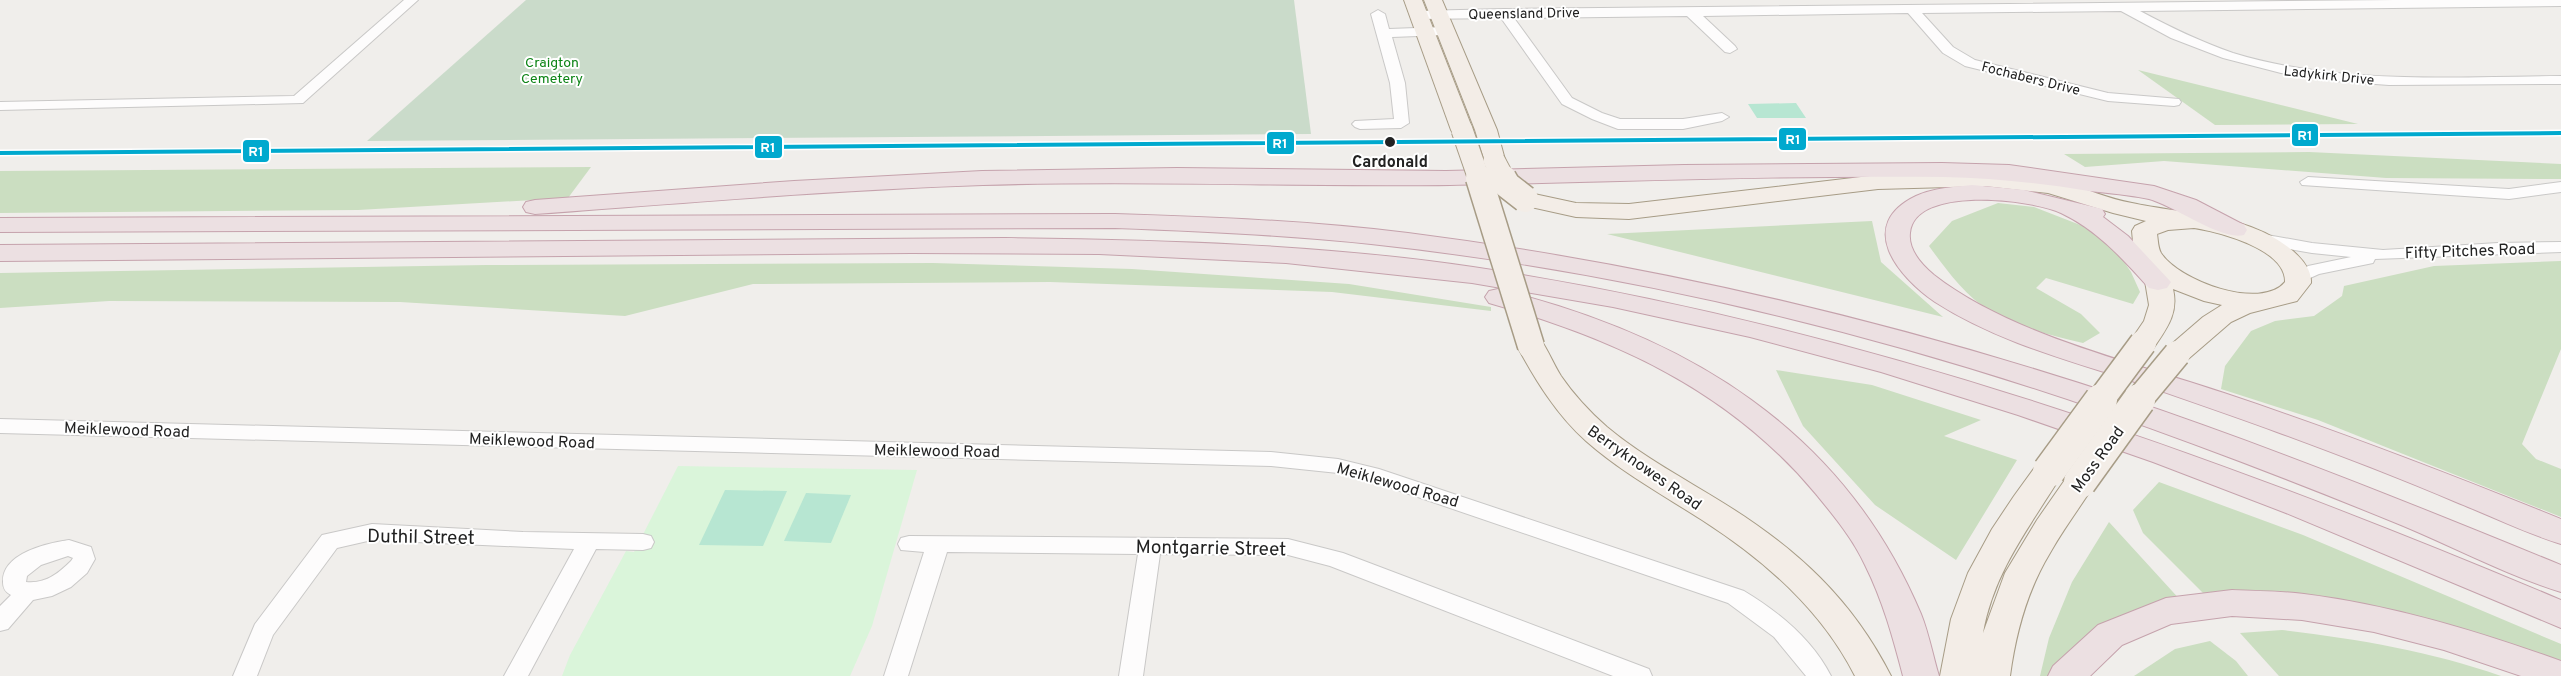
<svg xmlns="http://www.w3.org/2000/svg" width="2561" height="676" font-family="Overpass,sans-serif">
  <rect width="100%" height="100%" fill="#f0eeeb"/>
  <g fill="#cbdec1">
    <polygon points="2138,70 2358,124 2215,125"/>
    <polygon points="2309,152 2561,164 2561,179 2386,178 2164,161 2085,167 2064,154"/>
    <polygon points="591,167 568,198 358,210 0,213 0,171"/>
    <path d="M1998 203 2034 207 2106 235 2131 272 2140 292 2133 304 2046 278 2036 288 2081 314 2100 333 2083 343C2051 336 2018 327 1989 310 1965 296 1945 268 1929 246L1952 221Z"/>
    <polygon points="1872,221 1881,262 1943,317 1607,234"/>
    <polygon points="2561,261 2561,349 2522,444 2536,459 2561,469 2561,517 2318,420 2221,389 2225,366 2251,331 2275,321 2314,316 2342,296 2344,286 2434,266"/>
    <polygon points="933,263 1132,269 1349,284 1491,307 1491,311 1332,292 1050,282 753,284 625,316 400,302 109,301 0,308 0,273 486,265"/>
    <polygon points="1776,370 1872,385 1981,420 1944,436 2017,460 1956,560 1875,505 1803,426"/>
    <polygon points="2159,482 2303,535 2561,644 2561,666 2503,643 2408,613 2312,598 2205,595 2143,533 2133,510"/>
    <polygon points="2109,522 2183,603 2088,639 2048,676 2040,676 2049,638 2072,582"/>
    <path d="M2282 630C2357 639 2430 651 2501 676H2279L2240 633Z"/>
    <polygon points="2210,641 2236,661 2248,676 2134,676 2175,649"/>
  </g>
  <polygon fill="#cadbca" points="526,0 1294,0 1311,134 367,141"/>
  <polygon fill="#daf5da" points="678,466 917,470 872,626 850,676 562,676 570,655 626,551 634,552"/>
  <g fill="#b7e6d2">
    <polygon points="1796,103 1806,118 1757,118 1748,104"/>
    <polygon points="725,490 787,491 763,546 699,545"/>
    <polygon points="806,493 851,495 831,543 784,541"/>
  </g>
  <g fill="none" stroke-linecap="round" stroke-linejoin="round">
    <g stroke="#c9c8c7" stroke-width="2">
      <g id="minor">
        <polygon points="404,0 418,0 303,103 0,110 0,102 294,96"/>
        <path d="M2395 0H2561V6L2140 11C2170 27 2201 42 2233 53 2338 85 2453 77 2561 76V84L2389 85 2335 81 2281 73 2223 58 2171 38 2121 11 1922 13 1953 47 1975 60 2108 93 2179 99 2181 102 2179 105 2174 106 2108 101 1965 66 1943 53 1908 13 1703 16 1735 46 1737 49 1730 53 1725 52 1687 16 1514 18 1572 98 1602 113 1620 119H1683L1722 113 1729 117 1722 121 1683 129H1618L1592 119 1562 104 1501 18 1417 19 1410 15 1417 11 1504 9Z"/>
        <polygon points="1378,10 1385,14 1389,29 1444,27 1451,31 1444,35 1392,37 1405,83 1409,123 1401,128 1360,129 1355,127 1352,124 1355,121 1394,119 1390,83 1371,14"/>
        <polygon points="2308,177 2509,189 2561,182 2561,192 2509,199 2302,185 2300,182"/>
        <polygon points="2256,233 2312,243 2383,250 2498,243 2561,242 2561,252 2375,259 2373,263 2319,274 2299,283 2293,282 2290,278 2308,266 2351,257 2312,253 2250,242 2247,238 2250,234"/>
        <path d="M0 419 1271 452 1338 459 1379 469 1744 591C1779 612 1812 639 1831 676H1806L1774 637 1728 603 1368 480 1338 473 1271 466 0 433Z"/>
        <polygon points="372,524 523,532 643,534 651,536 654,542 651,548 643,550 596,549 528,676 504,676 574,549 372,540 337,548 273,635 257,676 233,676 255,624 322,535"/>
        <polygon points="909,536 1288,539 1343,553 1649,669 1652,676 1613,676 1330,566 1288,555 1160,554 1143,676 1119,676 1138,554 947,552 908,676 884,676 924,552 901,550 898,544 901,538"/>
        <path d="M69 540 91 547 95 559 87 573 71 587 52 596 33 600 8 629 0 631V606L11 595C5 592 3 588 3 582 2 553 48 543 69 540ZM68 556 73 558 71 561C58 574 45 584 26 582L27 576 41 565Z"/>
      </g>
    </g>
    <g stroke="#a79c86" stroke-width="2">
      <g id="primary">
        <polygon points="1404,0 1422,0 1473,130 1470,135 1462,137 1454,135 1451,130"/>
        <polygon points="1424,0 1442,0 1497,130 1505,160 1502,165 1494,167 1486,165 1475,130"/>
        <path d="M1949 171C1988 172 2025 173 2063 183 2086 188 2108 199 2132 203 2187 215 2248 213 2293 251 2302 259 2312 270 2311 283L2297 301 2250 313 2231 322 2187 360 2177 363 2167 360 2163 354 2167 348 2203 317 2222 305 2204 301 2173 289C2179 314 2166 329 2153 349L2143 352 2133 349 2129 343 2144 321 2149 305 2142 263 2134 252 2132 231 2135 226 2146 221 2113 213 2048 193 1985 186 1878 189 1629 219 1576 217 1517 204 1513 199 1517 194 1525 192 1576 203 1629 204 1878 175ZM2194 228C2219 232 2286 249 2285 282 2261 311 2179 281 2161 253 2158 248 2158 240 2157 234L2168 230Z"/>
        <path d="M1531 337 1541 340C1549 352 1554 365 1561 376 1574 395 1590 412 1607 427 1643 457 1685 479 1725 504 1797 549 1852 599 1891 676H1855C1821 609 1764 560 1702 520 1663 495 1621 472 1586 441 1556 414 1536 381 1517 346L1521 340Z"/>
        <path d="M2049 460 2060 463 2064 471C2032 524 1994 570 1983 633L2005 573 2037 520 2069 474 2080 471 2091 474 2096 482C2081 506 2064 528 2050 553 2027 591 2016 632 2010 676H1940L1951 619 1968 573 1992 529 2014 496 2038 463Z"/>
      </g>
    </g>
    <g stroke="#c5a2ac" stroke-width="2">
      <g id="motorway">
        <path d="M1942 163 2009 165 2154 186 2196 200 2244 225 2247 230 2244 235C2221 241 2175 206 2149 199 2129 195 2108 193 2089 191 2040 183 1992 178 1943 177 1779 175 1614 182 1450 185 1295 187 1139 180 983 185 834 190 684 203 535 214L526 212 523 207 526 202 535 200 794 181 982 171 1177 168 1446 171 1684 165Z"/>
        <path d="M1972 185 2024 190 2102 209 2105 214 2103 217 2128 236 2171 282 2167 288 2158 290 2149 288C2122 258 2097 230 2061 213 2031 199 1914 185 1910 233 1908 250 1922 265 1934 275 2011 335 2132 362 2224 393 2338 431 2450 474 2561 519V544C2525 533 2491 516 2456 502 2397 477 2337 454 2277 432 2228 414 2178 397 2129 380 2063 359 1994 340 1935 302 1897 276 1856 225 1916 196 1933 188 1954 187 1972 185Z"/>
        <path d="M1115 214C1213 217 1311 221 1408 233 1651 264 1893 321 2125 398 2273 448 2417 506 2561 565V592C2506 575 2454 547 2401 525 2303 485 2205 447 2105 412 1868 330 1620 271 1371 244 1286 235 1200 231 1115 228L0 232V218Z"/>
        <path d="M1005 238C1161 240 1318 244 1473 267 1851 324 2210 452 2561 600V628L2286 513 2153 462 2018 415 1881 372 1750 337 1613 307 1472 283 1286 263 1099 254 911 253 0 261V245Z"/>
        <path d="M1498 289C1687 336 1843 429 1921 614 1929 634 1933 656 1939 676H1903C1893 638 1883 601 1865 565 1853 539 1834 516 1816 494 1729 390 1616 339 1489 303L1485 297 1489 291Z"/>
        <path d="M2232 590C2256 591 2280 591 2304 594 2392 605 2477 631 2561 661V676H2521L2444 650 2374 632 2302 620 2232 616 2171 624 2122 645 2090 676H2048L2053 666 2098 625 2166 598Z"/>
      </g>
    </g>
    <use href="#minor" fill="#fdfcfc" fill-rule="evenodd"/>
    <use href="#primary" fill="#f3ede7" fill-rule="evenodd"/>
    <use href="#motorway" fill="#ece0e2" fill-rule="evenodd"/>
    <g stroke="#a79c86" stroke-width="23" stroke-linecap="butt">
      <g id="primary-bridge-far2">
        <polyline points="1462,130 1479,179"/>
        <polyline points="1494,160 1504,179"/>
      </g>
    </g>
    <g stroke="#a79c86" stroke-width="29" stroke-linecap="butt">
      <g id="primary-bridge-far1">
        <polyline points="1479,178 1531,346"/>
        <polyline points="1503,178 1507,185 1525,199"/>
        <polyline points="2100,401 2143,343"/>
        <polyline points="2138,401 2177,354"/>
      </g>
    </g>
    <g stroke="#a79c86" stroke-width="35" stroke-linecap="butt">
      <g id="primary-bridge">
        <polyline points="2049,471 2101,400"/>
        <polyline points="2080,482 2139,400"/>
      </g>
    </g>
    <use href="#primary-bridge-far2" stroke="#f3ede7" stroke-width="21"/>
    <use href="#primary-bridge-far1" stroke="#f3ede7" stroke-width="26"/>
    <use href="#primary-bridge" stroke="#f3ede7" stroke-width="32"/>
    <g stroke="#fff" stroke-width="7">
      <polyline id="rail-1" points="0,153 2561,133"/>
    </g>
    <use href="#rail-1" stroke="#00a9ce" stroke-width="4"/>
  </g>
  <circle fill="#222" stroke="#fff" stroke-width="2" cx="1390" cy="142" r="6"/>
  <g text-anchor="middle" stroke-width="4" stroke-linejoin="round" paint-order="stroke">
    <g font-size="14" fill="#222" stroke="#fff">
      <text transform="translate(1524 13) rotate(-1)" y="5">Queensland Drive</text>
      <text transform="translate(2329 75) rotate(6)" y="5">Ladykirk Drive</text>
      <text transform="translate(2031 78) rotate(14)" y="5">Fochabers Drive</text>
    </g>
    <g font-size="14" fill="#0c8416" stroke="#fff">
      <text x="552" y="67">Craigton<tspan x="552" dy="16">Cemetery</tspan></text>
    </g>
    <g font-size="16" font-weight="bold" fill="#222" stroke="#fff">
      <text x="1390" y="167">Cardonald</text>
    </g>
    <g font-size="16" fill="#222" stroke="#fff">
      <text transform="translate(2470 250) rotate(-2)" y="6">Fifty Pitches Road</text>
      <text transform="translate(127 429) rotate(2)" y="6">Meiklewood Road</text>
      <text transform="translate(532 440) rotate(2)" y="6">Meiklewood Road</text>
      <text transform="translate(937 450) rotate(1)" y="6">Meiklewood Road</text>
      <text transform="translate(2097 459) rotate(-54)" y="6">Moss Road</text>
      <text transform="translate(1645 467) rotate(35)" y="6">Berryknowes Road</text>
      <text transform="translate(1398 484) rotate(16)" y="6">Meiklewood Road</text>
    </g>
    <g font-size="19" fill="#222" stroke="#fff">
      <text transform="translate(421 536) rotate(1)" y="7">Duthil Street</text>
      <text transform="translate(1211 547) rotate(1)" y="7">Montgarrie Street</text>
    </g>
  </g>
  <g stroke="#fff" stroke-width="2">
    <rect x="2291" y="123" width="28" height="24" rx="5" fill="#00a9ce"/>
    <rect x="1778" y="127" width="29" height="24" rx="5" fill="#00a9ce"/>
    <rect x="1266" y="131" width="29" height="24" rx="5" fill="#00a9ce"/>
    <rect x="754" y="135" width="29" height="24" rx="5" fill="#00a9ce"/>
    <rect x="242" y="139" width="28" height="24" rx="5" fill="#00a9ce"/>
  </g>
  <g font-size="14" text-anchor="middle" font-weight="bold" fill="#fff">
    <text x="2305" y="140">R1</text>
    <text x="1793" y="144">R1</text>
    <text x="1280" y="148">R1</text>
    <text x="768" y="152">R1</text>
    <text x="256" y="156">R1</text>
  </g>
</svg>
